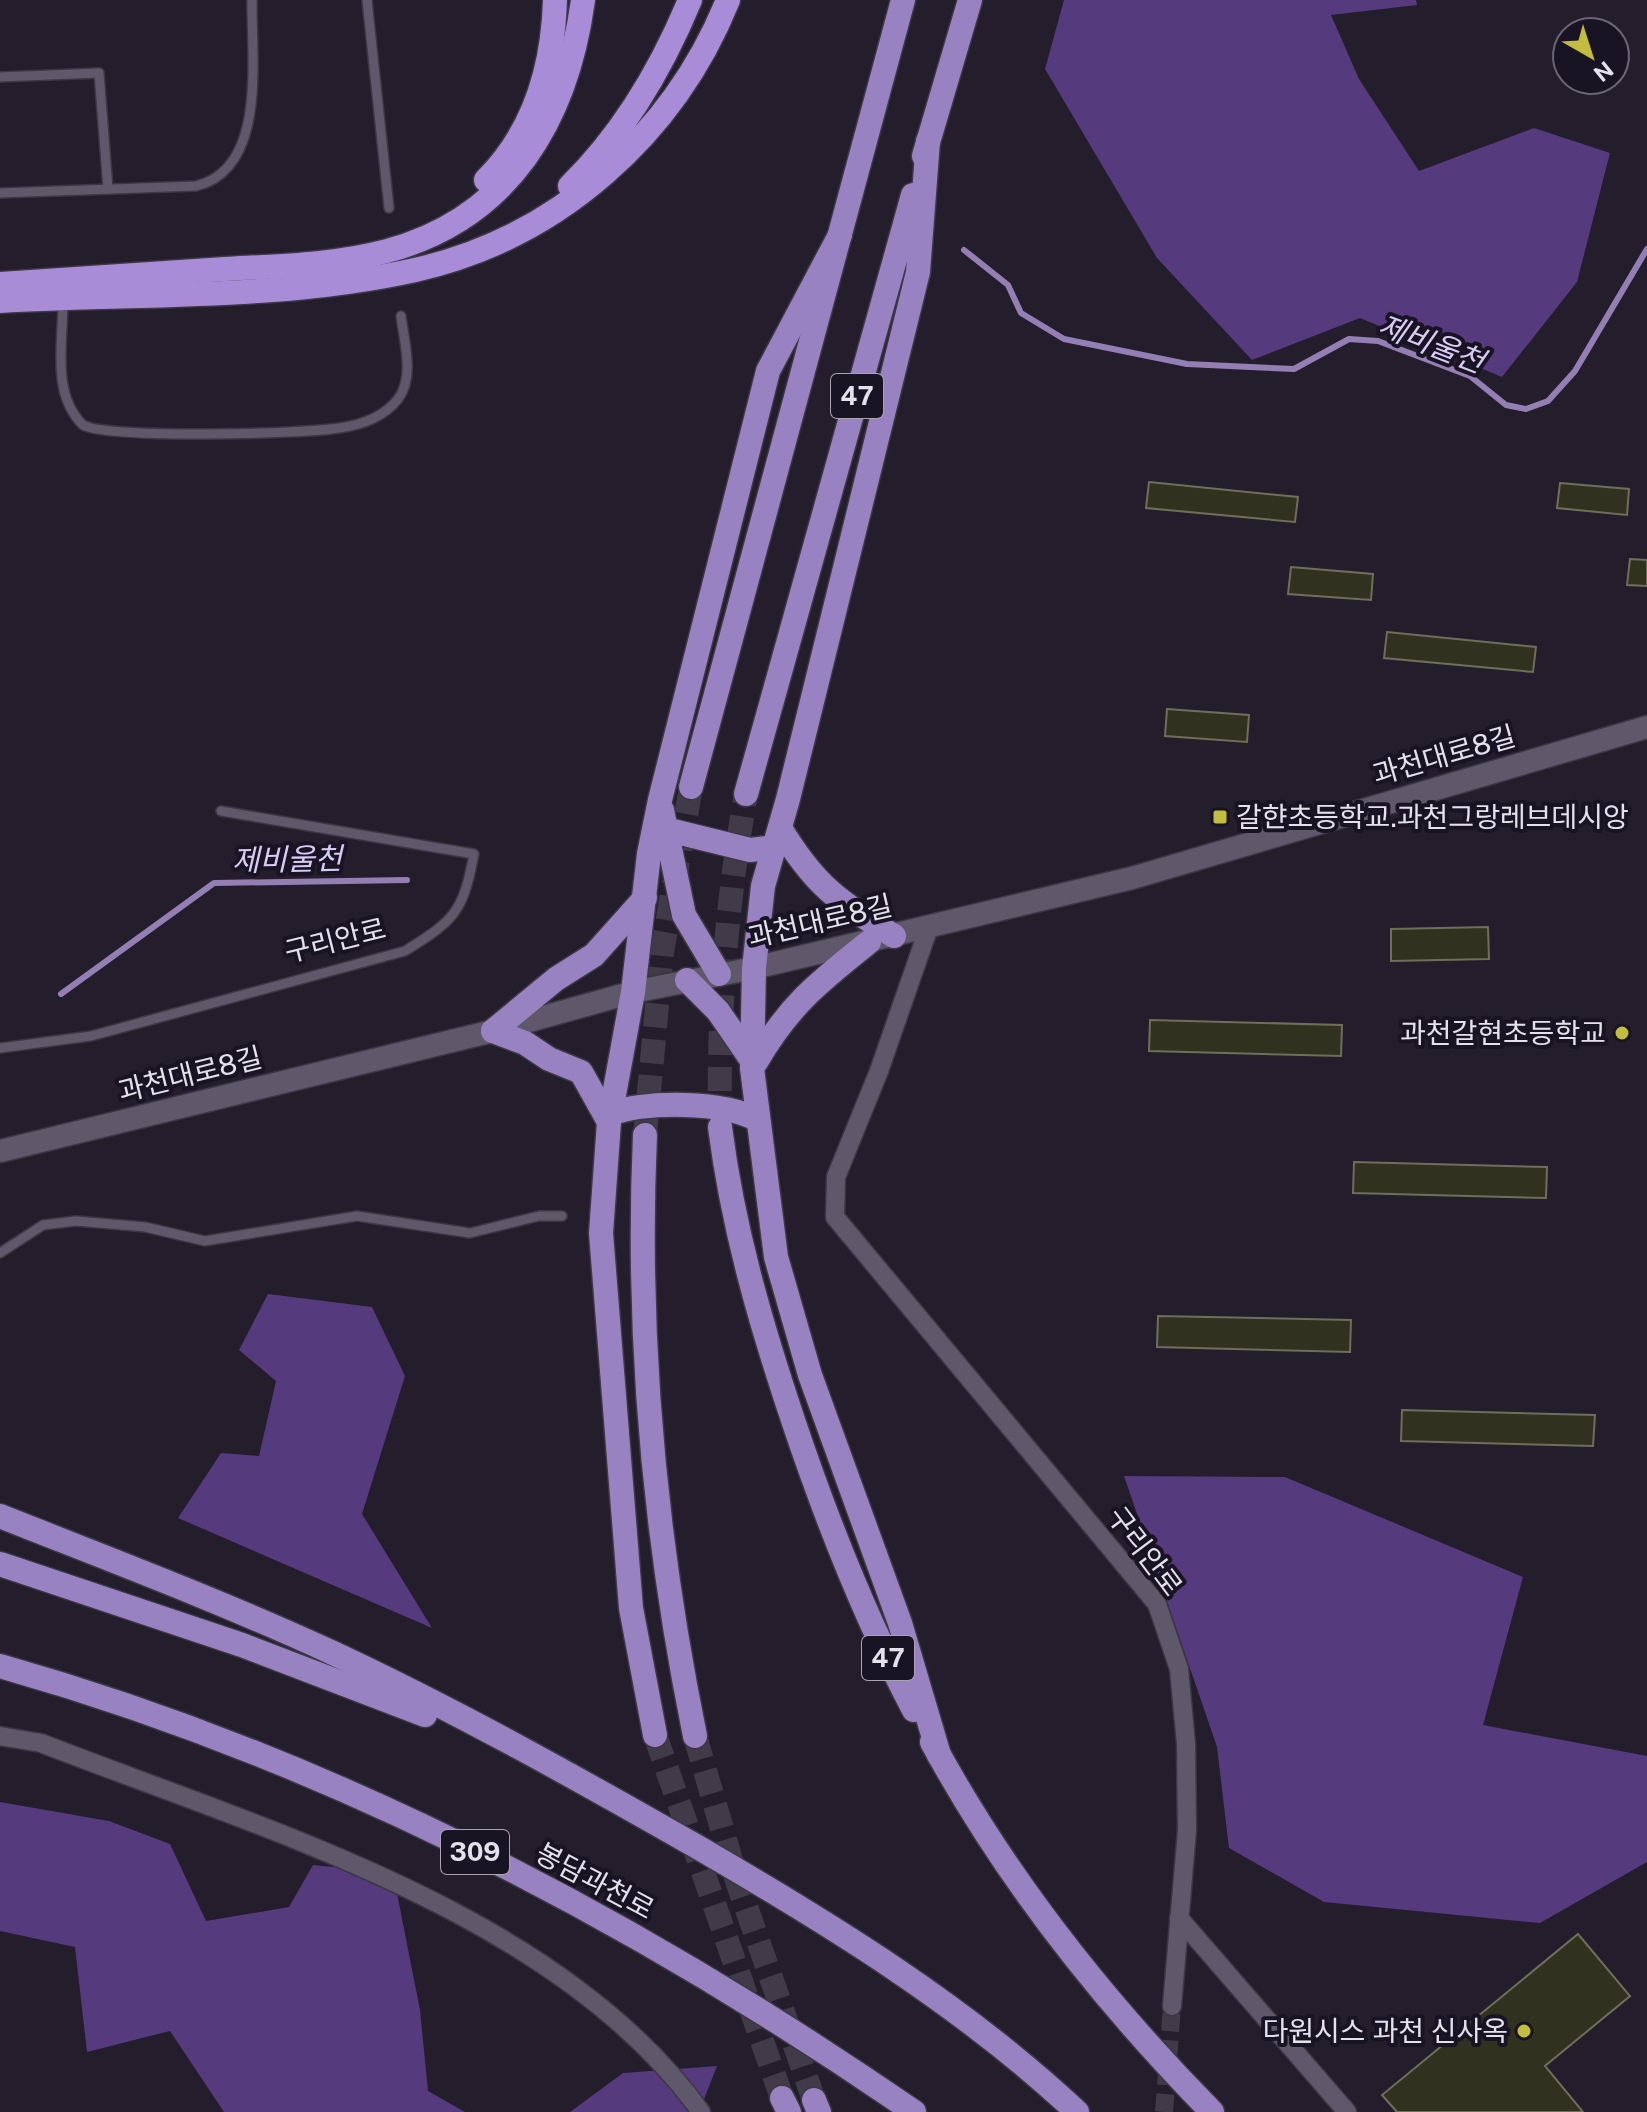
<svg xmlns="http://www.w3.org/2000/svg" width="1647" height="2112" font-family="'Public Sans','Noto Sans KR',sans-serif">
  <rect width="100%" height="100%" fill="#231d2c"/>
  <g fill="#553a7d">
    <polygon points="1064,0 1416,0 1417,5 1331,15 1359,79 1419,171 1534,128 1610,153 1577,282 1502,377 1360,318 1252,360 1157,258 1045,69"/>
    <polygon points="268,1294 372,1307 405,1376 362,1514 432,1628 178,1518 221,1453 259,1456 276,1381 239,1350"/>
    <polygon points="1124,1476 1285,1477 1523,1577 1483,1725 1647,1756 1647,1862 1540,1923 1324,1902 1229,1848 1217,1747"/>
    <polygon points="0,1802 109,1821 170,1844 206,1921 289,1907 313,1865 393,1873 420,2010 428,2091 465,2112 224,2112 170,2031 87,2052 75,1947 0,1931"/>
    <polygon points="717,2066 699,2112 570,2112 623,2073"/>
  </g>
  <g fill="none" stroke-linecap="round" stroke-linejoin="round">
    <g stroke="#937fb4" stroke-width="6">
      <polyline points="964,250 1008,285 1021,313 1064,339 1187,364 1294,369 1349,339 1378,341 1470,376 1506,405 1526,409 1548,401 1575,371 1647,249"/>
      <polyline points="61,994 214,883 407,880"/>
    </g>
  </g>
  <g fill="#313120" stroke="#6e6e5b" stroke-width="2">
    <polygon points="1149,482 1298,497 1295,522 1146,508"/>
    <polygon points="1560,483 1629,489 1627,515 1557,508"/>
    <polygon points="1630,559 1647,560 1647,586 1627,585"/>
    <polygon points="1291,567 1373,574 1371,600 1288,594"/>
    <polygon points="1387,632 1536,647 1533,672 1384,658"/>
    <polygon points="1167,709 1249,715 1247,742 1165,736"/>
    <polygon points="1488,927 1489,959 1391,961 1391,929"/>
    <polygon points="1150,1020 1342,1025 1341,1056 1149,1051"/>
    <polygon points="1354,1162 1547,1167 1546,1198 1353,1193"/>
    <polygon points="1158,1316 1351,1320 1350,1352 1157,1347"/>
    <polygon points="1402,1410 1595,1415 1593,1446 1401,1441"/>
    <polygon points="1578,1934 1630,1996 1545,2066 1583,2112 1397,2112 1382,2095"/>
  </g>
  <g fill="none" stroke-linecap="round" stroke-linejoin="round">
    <polyline stroke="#403a49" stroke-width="18" stroke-dasharray="18 9" stroke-linecap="butt" points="1164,2112 1172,2006"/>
    <g stroke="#403a49" stroke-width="24" stroke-dasharray="24 12" stroke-linecap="butt">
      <path d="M720 1127C718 1014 726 905 746 794"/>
      <polyline points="645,1135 662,952 691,787"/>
      <polyline points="655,1735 782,2098"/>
      <polyline points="695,1736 738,1884 814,2100"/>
    </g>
    <g stroke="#3c3744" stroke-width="12">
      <g id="service">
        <polyline points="367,0 389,208"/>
        <polyline points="0,77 99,73 108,189"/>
        <path d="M0 193 196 186C268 169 251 56 252 0"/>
        <path d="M63 301C63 342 51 394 83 425 109 439 303 434 339 428 361 425 384 417 398 399 415 377 404 341 401 316"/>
        <path d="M0 1048 91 1036 405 951C455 920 463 912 474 854L221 811"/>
        <polyline points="0,1253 43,1225 76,1221 145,1227 205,1241 357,1216 470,1233 539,1216 562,1216"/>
      </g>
    </g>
    <g stroke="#3c3744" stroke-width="21">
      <g id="minor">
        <polyline points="929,927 879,1071 836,1177 835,1217 1157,1604 1179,1669 1186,1744 1187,1830 1172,2006"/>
        <path d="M0 1736 41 1743C261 1829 559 1913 701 2112"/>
        <polyline points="1179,1918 1347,2112"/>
      </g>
    </g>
    <g stroke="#3c3744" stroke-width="25">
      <polyline id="tertiary" points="0,1151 493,1031 633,992 754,968 1132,878 1647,727"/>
    </g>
    <g stroke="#3c3744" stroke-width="27">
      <g id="trunk">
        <polyline points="928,141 918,272 788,799 763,886 754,968 752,1068 776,1257 810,1375 900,1623 939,1755"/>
        <polyline points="924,156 970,0"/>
        <polyline points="691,787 903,0"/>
        <polyline points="746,794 913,195"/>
        <polyline points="662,810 684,915 719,974"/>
        <path d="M780 828C815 886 837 900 894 936"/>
        <polyline points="665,829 750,850 775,847"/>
        <polyline points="687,980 718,1011 753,1062"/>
        <polyline points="493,1031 556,979 594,955 645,898"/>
        <polyline points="493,1031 525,1043 549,1059 581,1072 609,1122"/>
        <path d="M756 1062C789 1005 819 982 869 942"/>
        <path d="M610 1114C647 1101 723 1101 758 1120"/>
        <path d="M720 1127C733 1229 761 1325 794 1423 827 1521 865 1618 914 1710"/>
        <path d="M645 1135C636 1335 655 1540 695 1736"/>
        <path d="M0 1516C111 1560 225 1603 333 1653 459 1712 580 1780 701 1849 833 1926 965 2007 1077 2112"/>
        <polyline points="0,1564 242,1645 425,1715"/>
        <path d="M0 1666C329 1759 634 1919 914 2112"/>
        <polyline points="655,1735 631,1608 601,1233 609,1122 633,992 649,854 660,800 768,371 840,235"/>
        <path d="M932 1742C1006 1879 1103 2001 1212 2112"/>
        <polyline points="782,2098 789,2112"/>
        <polyline points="814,2100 819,2112"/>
      </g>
    </g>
    <g stroke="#3c3744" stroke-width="27">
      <g id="motorway">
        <path d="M486 180C535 131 553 68 555 0"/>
        <path d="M570 186C624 133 661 70 690 0"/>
        <path d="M0 284C75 279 150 274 225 269 279 266 334 265 387 251 510 218 567 119 583 0"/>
        <path d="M0 301C137 293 281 300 415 270 558 238 674 134 728 0"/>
      </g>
    </g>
    <use href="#service" stroke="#5e586a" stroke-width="9"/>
    <use href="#minor" stroke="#5e586a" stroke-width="18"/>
    <use href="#tertiary" stroke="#5e586a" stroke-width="22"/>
    <use href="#trunk" stroke="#9982c2" stroke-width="24"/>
    <use href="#motorway" stroke="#a88cd8" stroke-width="24"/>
  </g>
  <g fill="#c2bd3f" stroke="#191423" stroke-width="3">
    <rect x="1212" y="809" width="16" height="16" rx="4"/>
    <circle cx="1622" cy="1033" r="8"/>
    <circle cx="1524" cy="2031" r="8"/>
  </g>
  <g text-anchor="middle" stroke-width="8" stroke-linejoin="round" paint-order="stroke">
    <g fill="#191423" stroke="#a8a4b0" stroke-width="2">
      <rect x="831" y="374" width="52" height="44" rx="6"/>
      <rect x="862" y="1636" width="52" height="44" rx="6"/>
      <rect x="441" y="1830" width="68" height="44" rx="6"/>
    </g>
    <g font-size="26" font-weight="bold" fill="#e5e1ec">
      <text x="857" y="405">47</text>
      <text x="888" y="1667">47</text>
      <text x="475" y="1861">309</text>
    </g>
    <g font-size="28" fill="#e5e1ec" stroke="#191423">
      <text transform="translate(1444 755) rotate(-16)" y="10">과천대로8길</text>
      <text transform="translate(820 921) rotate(-13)" y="10">과천대로8길</text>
      <text transform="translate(335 940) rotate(-14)" y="10">구리안로</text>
      <text transform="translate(190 1074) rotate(-14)" y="10">과천대로8길</text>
      <text transform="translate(1145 1551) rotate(53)" y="10">구리안로</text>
      <text transform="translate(595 1881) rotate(28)" y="10">봉담과천로</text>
    </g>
    <g font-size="28" fill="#e5e1ec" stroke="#191423" text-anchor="end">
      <text x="1236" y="827" text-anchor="start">갈햔초등학교.과천그랑레브데시앙</text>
      <text x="1606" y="1043">과천갈현초등학교</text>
      <text x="1508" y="2041">다원시스 과천 신사옥</text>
    </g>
    <g font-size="30" font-style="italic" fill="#d9ccf4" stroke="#191423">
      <text transform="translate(1431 344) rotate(21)" y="10">제비울천</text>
      <text transform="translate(287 860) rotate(-1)" y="10">제비울천</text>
    </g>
  </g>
  <g transform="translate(1591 56) rotate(141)"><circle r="38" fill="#191423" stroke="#6b6673" stroke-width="2"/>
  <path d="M0-6L14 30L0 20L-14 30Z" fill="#c2bd3f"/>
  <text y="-12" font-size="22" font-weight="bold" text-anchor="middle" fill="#e5e1ec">N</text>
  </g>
</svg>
